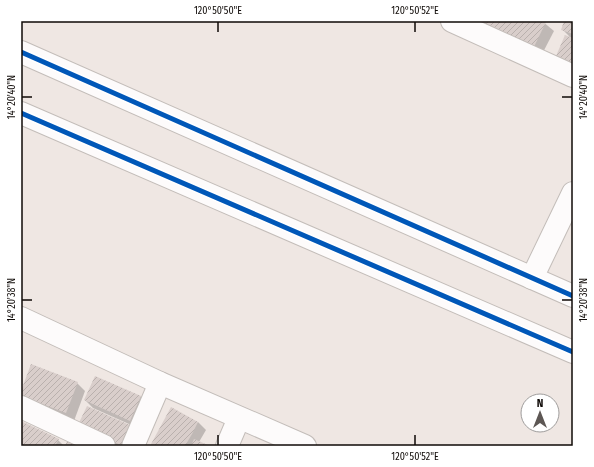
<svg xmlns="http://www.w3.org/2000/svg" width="594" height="467" font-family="'Fira Sans Condensed',sans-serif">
  <defs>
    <pattern id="building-hatch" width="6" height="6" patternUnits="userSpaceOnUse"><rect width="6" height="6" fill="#d9cecb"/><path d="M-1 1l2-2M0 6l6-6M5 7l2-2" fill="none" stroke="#b9b0ad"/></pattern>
  </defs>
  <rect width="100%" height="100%" fill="#efe7e3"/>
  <g fill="#0003">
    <polygon points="483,21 542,21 554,31 539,60"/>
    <polygon points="565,21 573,21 573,67 566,64 557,56 571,38 562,29"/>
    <polygon points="96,377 141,397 149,405 138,428 93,408 85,400"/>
    <polygon points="77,383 85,391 74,421 29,404 21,396 21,394"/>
    <polygon points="21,422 58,440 64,446 21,446"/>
    <polygon points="198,422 206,430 199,442 207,446 151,446"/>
    <polygon points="87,435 134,446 112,446"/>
  </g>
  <g fill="url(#building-hatch)">
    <polygon points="482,21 544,21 546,22 531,53 479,27"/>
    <polygon points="564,21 573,21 573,34 561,30"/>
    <polygon points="565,35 573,38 573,63 556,56"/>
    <polygon points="31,364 78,382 66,413 21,396 21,391"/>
    <polygon points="95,376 141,396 130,421 84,400"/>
    <polygon points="87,406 132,426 123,446 77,427"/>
    <polygon points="171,407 198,422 192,434 185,446 150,446"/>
    <polygon points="21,421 59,439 55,446 21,445"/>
    <polygon points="69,437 90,446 65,446"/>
    <polygon points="194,439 210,446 191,446"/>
  </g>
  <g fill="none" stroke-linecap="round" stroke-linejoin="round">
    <g stroke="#c3bdb9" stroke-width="24">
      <g id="street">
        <polyline points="452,21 573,76"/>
        <polyline points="532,278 573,193"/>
        <polyline points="21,318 160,383 305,446"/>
        <polyline points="21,407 104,446"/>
        <polyline points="133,446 160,383"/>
        <polyline points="227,446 239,418"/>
      </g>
    </g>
    <g stroke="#c3bdb9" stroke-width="24">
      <g id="secondary">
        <polyline points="21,52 573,296"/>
        <polyline points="21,113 573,352"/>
      </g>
    </g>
    <use href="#street" stroke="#fdfbfb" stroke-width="22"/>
    <use href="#secondary" stroke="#fdfbfb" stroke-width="22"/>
    <g stroke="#fff" stroke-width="8">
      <g id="cycleway">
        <polyline points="21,52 573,296"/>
        <polyline points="21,113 573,352"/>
      </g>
    </g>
    <use href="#cycleway" stroke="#0057b8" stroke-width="5"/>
  </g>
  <path fill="none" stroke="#0f0a07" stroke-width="1.5" d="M218 22V32M415 22V32M22 97H32M562 97H572M22 300H32M562 300H572M218 435V445M415 435V445"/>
  <rect width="594" height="467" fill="none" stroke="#ffffff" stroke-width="44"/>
  <g transform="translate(540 413)"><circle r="19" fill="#ffffff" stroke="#9f9d9c"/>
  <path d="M0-3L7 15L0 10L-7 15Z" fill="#5d5754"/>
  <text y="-6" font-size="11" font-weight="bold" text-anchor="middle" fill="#0f0a07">N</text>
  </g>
  <rect x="22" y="22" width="550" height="423" fill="none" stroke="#0f0a07" stroke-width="1.5"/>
  <g font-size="10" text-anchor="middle" fill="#0f0a07">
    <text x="218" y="14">120°50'50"E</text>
    <text x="415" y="14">120°50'52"E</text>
    <text transform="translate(11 97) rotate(-90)" y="4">14°20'40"N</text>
    <text transform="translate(583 97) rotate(-90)" y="4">14°20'40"N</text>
    <text transform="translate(11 300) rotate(-90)" y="4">14°20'38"N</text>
    <text transform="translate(583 300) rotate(-90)" y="4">14°20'38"N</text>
    <text x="218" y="460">120°50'50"E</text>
    <text x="415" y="460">120°50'52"E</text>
  </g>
</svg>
